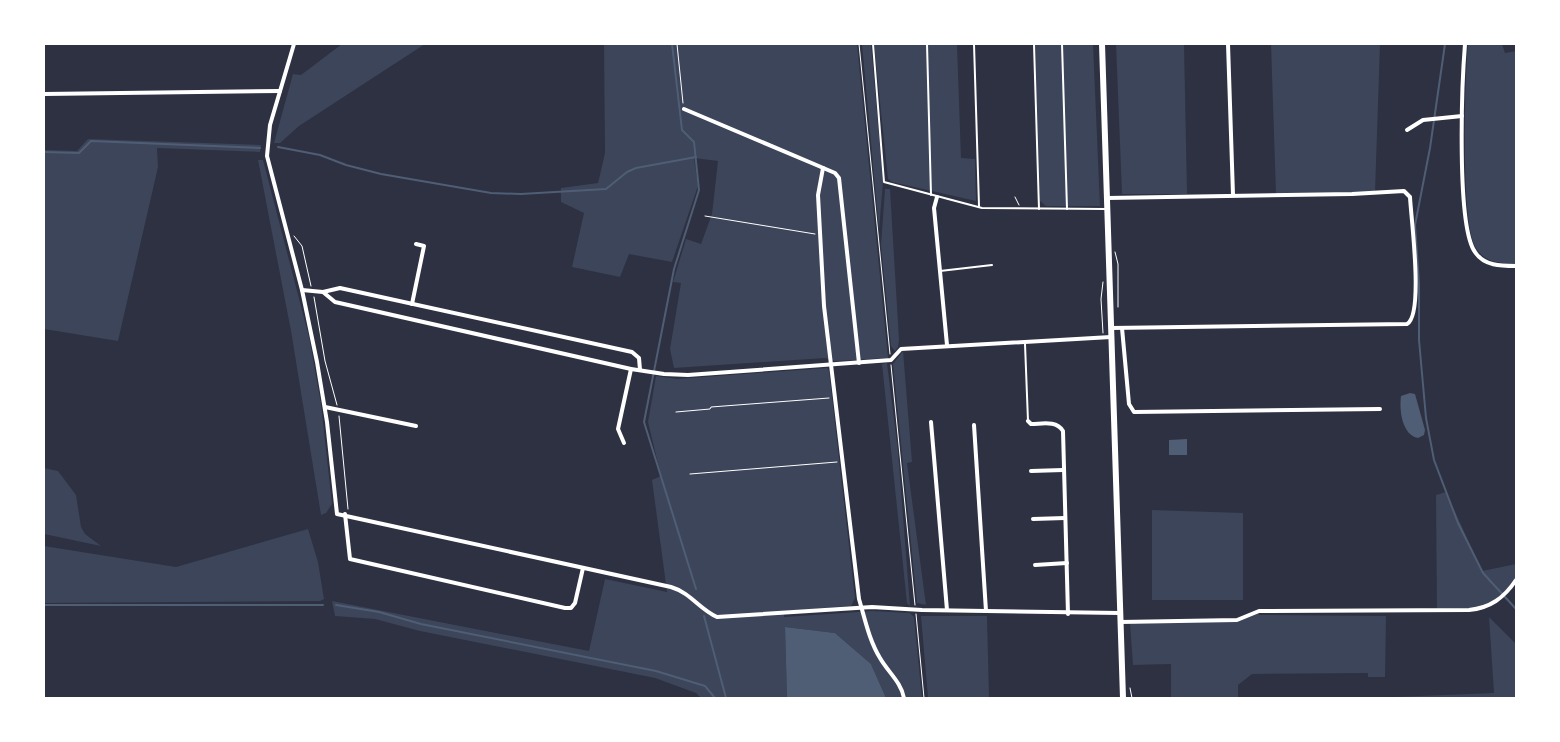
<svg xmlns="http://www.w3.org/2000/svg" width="1560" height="742" font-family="'Times New Roman',serif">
  <rect width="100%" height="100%" fill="#2d3142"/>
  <g fill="#3c4559">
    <polygon points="342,44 425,44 299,126 280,143 274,143 293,74 301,75"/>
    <polygon points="604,44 857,44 888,358 835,361 825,358 674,368 670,349 681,283 673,282 686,239 701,244 712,214 718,161 694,158 698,186 672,262 629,254 620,277 572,267 584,213 561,202 561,188 598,183 605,153"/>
    <polygon points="862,44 871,44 883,182 879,230"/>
    <polygon points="874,44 957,44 961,158 975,159 976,201 892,182 888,179"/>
    <polygon points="1035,44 1093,44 1100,206 1046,206 1040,201"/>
    <polygon points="1116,44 1184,44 1187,194 1122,194"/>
    <polygon points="1271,44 1380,44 1375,193 1276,195"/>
    <path d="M1468 44H1502L1505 53 1516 51V264C1500 263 1485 263 1476 248 1460 224 1465 78 1468 44Z"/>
    <polygon points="88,139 261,145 260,152 157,148 158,167 118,341 44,329 44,150 77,151"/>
    <polygon points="258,160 263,160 309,337 321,404 332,504 326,513 321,515 291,331"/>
    <polygon points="885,189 890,189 899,340 898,347 895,351 891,346 881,245"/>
    <polygon points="903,351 912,462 907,463 926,605 917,603 893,364"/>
    <polygon points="887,363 898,451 910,606 907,603 882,364"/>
    <polygon points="827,368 829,371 855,598 851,606 784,611 784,617 873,611 910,613 914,617 922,698 886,698 871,664 835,633 785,627 787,698 701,698 696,693 655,678 420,631 375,619 335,616 332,601 589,651 605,579 667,592 652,480 661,476 648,422 656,376 677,379"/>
    <polygon points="44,468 58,471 76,495 81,527 85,534 101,546 44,534"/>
    <polygon points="1446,492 1482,571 1516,564 1516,580 1511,588 1488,607 1437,612 1436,495"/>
    <polygon points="1152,510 1243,513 1243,600 1152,600"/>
    <polygon points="308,529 318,562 324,599 320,601 44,603 44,546 176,567"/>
    <polygon points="1259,611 1259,615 1386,616 1385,677 1368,677 1368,673 1252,674 1238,685 1238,698 1171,698 1171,664 1133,665 1130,623 1237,620"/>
    <polygon points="921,616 987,616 989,698 928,698"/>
    <polygon points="1489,617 1516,644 1516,698 1369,698 1494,693"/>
  </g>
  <g fill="#4f5d75">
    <path d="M1410 393 1415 394 1425 430 1424 435 1418 438C1402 435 1399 410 1401 396Z"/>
    <polygon points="1187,439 1187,455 1169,455 1169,440"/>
    <polygon points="785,627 835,633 871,664 886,698 787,698"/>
  </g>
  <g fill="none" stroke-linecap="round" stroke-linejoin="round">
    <g stroke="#4f5d75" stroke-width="2">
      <polyline points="672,44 682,130 694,142 699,190 674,269 644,422 696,589"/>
      <polyline points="1445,44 1430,148 1415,225 1419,284 1419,340 1426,418 1434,460 1458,523 1483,573 1516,609"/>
      <polyline points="278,147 320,155 346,165 381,174 491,193 521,194 606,189 627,172 636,168 696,157"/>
      <polyline points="44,152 79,153 91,141 260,148"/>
      <polyline points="44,605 323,605"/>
      <polyline points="336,605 379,612 421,624 656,671 705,686 715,698"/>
      <polyline points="704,616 726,698"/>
    </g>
    <g stroke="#fff" stroke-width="1">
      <polyline points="677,44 683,103"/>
      <polyline points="859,44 890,354"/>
      <polyline points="1015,197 1019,205"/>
      <polyline points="705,216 815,234"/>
      <polyline points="294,236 302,246 311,286"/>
      <polyline points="1115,252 1118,264 1118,307"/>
      <polyline points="1103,282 1101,299 1103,333"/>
      <polyline points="314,297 325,361 337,405"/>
      <polyline points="891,365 915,605"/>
      <polyline points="676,412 710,409 711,407 829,398"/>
      <polyline points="339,416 348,509"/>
      <polyline points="690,474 837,462"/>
      <polyline points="916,614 924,698"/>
      <polyline points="1130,688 1132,698"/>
    </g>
    <g stroke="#fff" stroke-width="2">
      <polyline points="873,44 884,182 982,208 1105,209"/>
      <polyline points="927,44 931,195"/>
      <polyline points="974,44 979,206"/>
      <polyline points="1034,44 1039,209"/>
      <polyline points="1062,44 1067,209"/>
      <polyline points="940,271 992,265"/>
      <polyline points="1025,344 1028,421"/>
    </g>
    <g stroke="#fff" stroke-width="4">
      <path d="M294 44 270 125 267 156 302 290 317 362 327 422 337 514 671 587C691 593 699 609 717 617L872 607 922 610 1120 613"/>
      <polyline points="1228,44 1233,195"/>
      <path d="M1465 44C1462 81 1456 226 1475 252 1484 266 1501 266 1516 266"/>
      <polyline points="44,94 280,91"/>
      <polyline points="684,109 814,164 835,173 839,178 859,363"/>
      <polyline points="1407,130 1423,120 1462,116"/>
      <path d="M823 168 818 195 824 306 859 599C865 619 869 640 880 658 888 672 901 682 904 698"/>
      <polyline points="937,197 934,208 947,345"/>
      <path d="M1107 198 1352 194 1404 191 1410 197C1411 218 1424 315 1407 324L1111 328"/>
      <polyline points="302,290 323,292 335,302 631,369 664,374 688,375 891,360 901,349 1111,337"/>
      <polyline points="323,292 340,288 632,352 639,358 640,370"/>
      <polyline points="412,304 424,246 416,244"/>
      <polyline points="1122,328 1129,404 1134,412 1380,409"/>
      <polyline points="325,407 416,426"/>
      <path d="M1028 421 1031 424C1042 424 1056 420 1063 431L1068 614"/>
      <polyline points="931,422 947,610"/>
      <polyline points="974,425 986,611"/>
      <polyline points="624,443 618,429 631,369"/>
      <polyline points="1031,471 1063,470"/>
      <polyline points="345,514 350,559 565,608 571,608 575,603 583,568"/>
      <polyline points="1033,519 1065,518"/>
      <polyline points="1035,565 1067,563"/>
      <path d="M1120 622 1237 620 1259 611 1469 610C1490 608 1504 598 1516 580"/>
    </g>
    <polyline stroke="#fff" stroke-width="6" points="1102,44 1123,698"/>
  </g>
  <rect width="1560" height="742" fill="none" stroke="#ffffff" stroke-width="90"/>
</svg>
